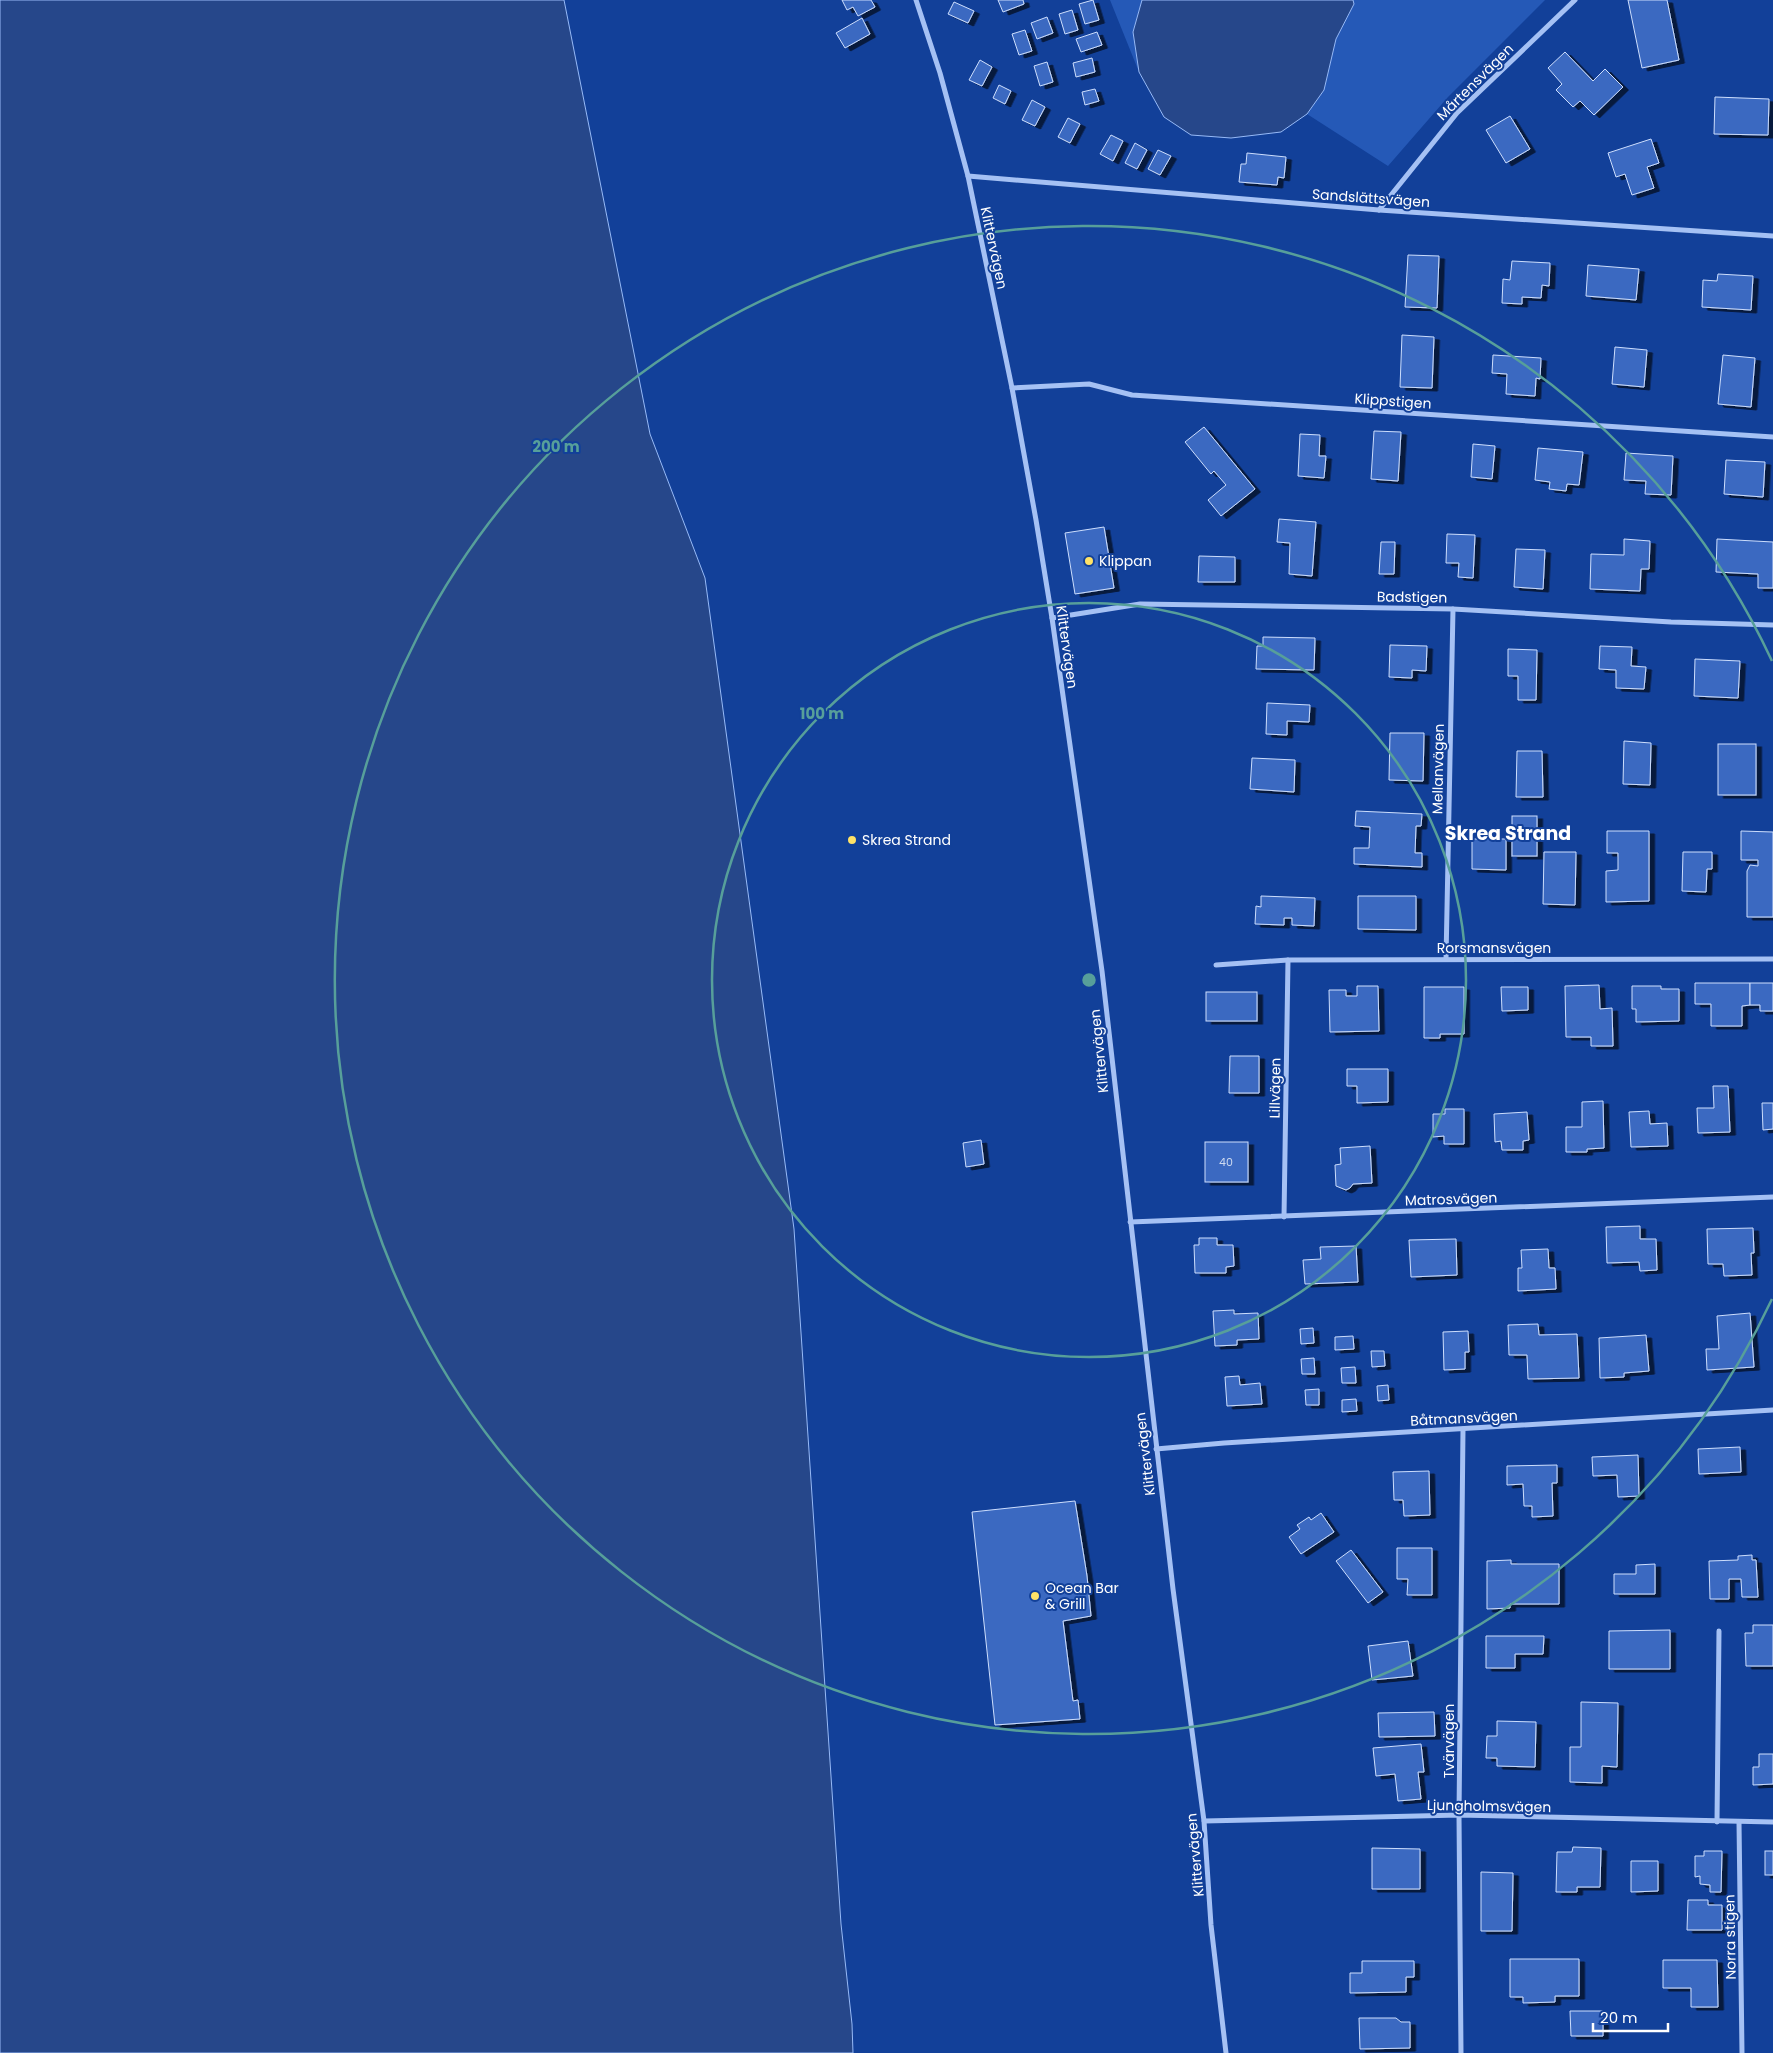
<svg xmlns="http://www.w3.org/2000/svg" width="1773" height="2053" font-family="Poppins,sans-serif">
  <defs>
    <filter id="shadow"><feDropShadow dx="5.5" dy="3" stdDeviation="0" flood-color="#0009"/></filter>
  </defs>
  <rect width="100%" height="100%" fill="#124099"/>
  <g fill="#2559b7">
    <polygon points="1110,0 1142,0 1133,32 1139,72"/>
    <polygon points="1353,0 1545,0 1448,97 1388,166 1307,114 1324,90 1336,39 1354,4"/>
  </g>
  <g fill="#26478a" stroke="#97baf7">
    <polygon points="0,0 564,0 650,434 705,578 794,1229 841,1924 852,2024 853,2053 0,2053"/>
    <polygon points="1142,0 1353,0 1354,4 1336,39 1324,90 1307,114 1281,132 1231,138 1191,135 1164,117 1139,72 1133,32"/>
  </g>
  <g fill="#3b69c1" stroke="#cddefd" filter="url(#shadow)">
    <polygon points="842,0 871,0 875,7 858,16 853,7 847,10"/>
    <polygon points="998,0 1023,0 1024,4 1003,12"/>
    <polygon points="1093,0 1099,20 1085,24 1079,4"/>
    <polygon points="1628,0 1667,0 1679,60 1642,68"/>
    <polygon points="954,2 974,11 968,23 948,14"/>
    <polygon points="1072,10 1078,30 1065,34 1059,14"/>
    <polygon points="1047,17 1053,33 1037,39 1031,23"/>
    <polygon points="862,18 870,34 845,48 836,33"/>
    <polygon points="1025,30 1032,51 1019,55 1012,34"/>
    <polygon points="1097,32 1102,45 1081,52 1076,39"/>
    <polygon points="1565,52 1593,81 1605,69 1623,87 1594,115 1580,101 1573,107 1556,90 1562,84 1548,68"/>
    <polygon points="1092,58 1095,72 1076,77 1073,63"/>
    <polygon points="980,60 992,67 982,86 969,80"/>
    <polygon points="1047,62 1053,82 1040,86 1034,66"/>
    <polygon points="999,85 1011,91 1005,104 993,98"/>
    <polygon points="1095,89 1099,101 1085,105 1082,92"/>
    <polygon points="1715,97 1769,99 1768,135 1714,134"/>
    <polygon points="1032,100 1045,107 1035,126 1022,120"/>
    <polygon points="1510,116 1530,149 1506,163 1486,130"/>
    <polygon points="1068,118 1080,124 1070,143 1058,137"/>
    <polygon points="1111,135 1123,141 1113,161 1100,154"/>
    <polygon points="1651,139 1659,163 1647,167 1654,188 1632,195 1625,174 1616,177 1608,153"/>
    <polygon points="1135,143 1147,150 1137,169 1125,163"/>
    <polygon points="1158,150 1171,156 1160,175 1148,169"/>
    <polygon points="1247,153 1286,157 1284,178 1278,177 1277,185 1239,182 1241,164 1246,164"/>
    <polygon points="1408,255 1439,256 1437,308 1405,307"/>
    <polygon points="1512,261 1550,263 1549,286 1542,285 1541,298 1522,297 1522,304 1502,303 1503,279 1510,280"/>
    <polygon points="1588,265 1639,269 1636,300 1586,296"/>
    <polygon points="1718,274 1753,276 1751,310 1702,307 1703,280 1717,281"/>
    <polygon points="1402,335 1434,337 1432,388 1400,387"/>
    <polygon points="1615,347 1647,350 1644,387 1612,384"/>
    <polygon points="1493,355 1541,358 1540,379 1536,378 1535,396 1506,394 1507,374 1492,373"/>
    <polygon points="1723,355 1755,358 1751,407 1718,404"/>
    <polygon points="1204,427 1255,489 1221,516 1208,500 1226,485 1214,471 1211,474 1185,442"/>
    <polygon points="1374,431 1401,432 1398,481 1371,479"/>
    <polygon points="1300,434 1320,435 1319,456 1326,456 1324,478 1298,476"/>
    <polygon points="1473,444 1495,446 1492,479 1471,477"/>
    <polygon points="1538,448 1583,452 1579,485 1567,484 1566,491 1549,489 1550,482 1535,480"/>
    <polygon points="1626,453 1673,456 1671,495 1645,494 1646,481 1624,480"/>
    <polygon points="1726,460 1765,462 1763,497 1724,494"/>
    <polygon points="1279,519 1316,522 1312,576 1289,574 1290,543 1277,542"/>
    <polygon points="1104,527 1114,588 1075,594 1065,533"/>
    <polygon points="1447,534 1475,535 1473,578 1458,577 1459,563 1446,563"/>
    <polygon points="1624,539 1650,541 1649,569 1641,569 1640,591 1590,589 1591,554 1624,555"/>
    <polygon points="1717,539 1773,542 1773,588 1758,588 1758,574 1716,572"/>
    <polygon points="1381,542 1395,542 1394,574 1379,574"/>
    <polygon points="1516,549 1545,550 1543,589 1514,587"/>
    <polygon points="1199,556 1235,557 1235,582 1198,582"/>
    <polygon points="1263,637 1315,638 1314,670 1256,669 1257,646 1263,646"/>
    <polygon points="1390,645 1427,646 1426,671 1412,670 1412,678 1389,677"/>
    <polygon points="1600,646 1632,647 1631,666 1646,667 1644,689 1616,688 1616,670 1599,669"/>
    <polygon points="1508,649 1537,650 1536,700 1518,700 1518,676 1508,676"/>
    <polygon points="1695,659 1740,661 1738,698 1694,696"/>
    <polygon points="1267,703 1310,705 1309,722 1287,721 1287,735 1266,734"/>
    <polygon points="1390,733 1424,733 1423,781 1389,780"/>
    <polygon points="1624,741 1651,743 1650,785 1623,784"/>
    <rect x="1718" y="744" width="38" height="51"/>
    <polygon points="1517,751 1542,751 1543,797 1516,797"/>
    <polygon points="1252,758 1295,760 1294,792 1250,789"/>
    <polygon points="1356,811 1422,814 1421,826 1416,826 1415,853 1422,853 1422,867 1354,864 1354,848 1369,848 1370,827 1355,826"/>
    <rect x="1512" y="816" width="25" height="40"/>
    <polygon points="1607,831 1649,831 1649,901 1606,902 1606,871 1618,870 1618,853 1607,853"/>
    <polygon points="1741,831 1773,832 1773,917 1747,917 1747,871 1750,865 1758,866 1758,860 1741,860"/>
    <polygon points="1472,839 1506,839 1506,870 1472,869"/>
    <polygon points="1544,852 1576,852 1575,905 1543,904"/>
    <polygon points="1683,852 1712,852 1712,869 1707,869 1706,892 1682,891"/>
    <polygon points="1261,896 1315,898 1314,926 1292,925 1292,918 1284,918 1284,925 1255,924 1256,906 1261,907"/>
    <polygon points="1358,896 1416,896 1416,930 1358,929"/>
    <polygon points="1695,983 1750,983 1750,1005 1742,1006 1742,1026 1711,1026 1711,1004 1695,1004"/>
    <polygon points="1750,983 1773,983 1773,1011 1760,1011 1760,1005 1750,1005"/>
    <polygon points="1599,985 1600,1009 1612,1008 1613,1046 1591,1046 1591,1037 1566,1037 1565,986"/>
    <polygon points="1357,986 1378,986 1379,1031 1330,1032 1329,990 1346,990 1346,996 1357,996"/>
    <polygon points="1632,986 1661,986 1661,989 1679,989 1679,1021 1636,1022 1636,1009 1632,1009"/>
    <polygon points="1424,987 1464,987 1464,1034 1440,1034 1440,1038 1424,1038"/>
    <polygon points="1501,987 1528,987 1528,1010 1502,1011"/>
    <rect x="1206" y="992" width="51" height="29"/>
    <polygon points="1230,1056 1259,1056 1259,1093 1229,1093"/>
    <polygon points="1347,1069 1388,1069 1388,1102 1357,1103 1357,1086 1347,1086"/>
    <polygon points="1713,1086 1728,1086 1730,1132 1698,1133 1697,1108 1714,1108"/>
    <polygon points="1603,1101 1604,1148 1587,1149 1587,1152 1566,1152 1566,1127 1582,1127 1582,1102"/>
    <polygon points="1762,1103 1773,1103 1773,1129 1763,1130"/>
    <polygon points="1445,1109 1464,1109 1464,1144 1444,1144 1444,1136 1433,1137 1433,1114 1445,1114"/>
    <polygon points="1649,1111 1650,1124 1667,1123 1668,1146 1631,1147 1629,1112"/>
    <polygon points="1527,1112 1529,1140 1523,1141 1523,1150 1502,1150 1501,1141 1495,1142 1494,1114"/>
    <polygon points="981,1140 984,1164 966,1167 963,1143"/>
    <rect x="1205" y="1142" width="43" height="40"/>
    <polygon points="1370,1146 1372,1183 1353,1184 1350,1188 1346,1190 1336,1186 1335,1165 1341,1164 1340,1148"/>
    <polygon points="1640,1226 1640,1239 1656,1239 1657,1270 1640,1271 1639,1262 1607,1263 1606,1227"/>
    <polygon points="1753,1228 1754,1253 1751,1253 1752,1275 1724,1276 1723,1264 1708,1264 1707,1229"/>
    <polygon points="1199,1238 1217,1238 1217,1245 1233,1245 1234,1266 1226,1267 1226,1273 1195,1273 1194,1245 1199,1245"/>
    <polygon points="1456,1239 1457,1275 1411,1277 1409,1240"/>
    <polygon points="1356,1246 1358,1282 1305,1284 1303,1260 1321,1259 1320,1247"/>
    <polygon points="1548,1249 1549,1268 1555,1268 1556,1289 1518,1291 1518,1268 1522,1268 1521,1250"/>
    <polygon points="1234,1310 1234,1314 1258,1313 1259,1339 1237,1340 1237,1345 1215,1346 1213,1311"/>
    <polygon points="1750,1313 1754,1367 1707,1370 1706,1349 1719,1349 1717,1316"/>
    <polygon points="1538,1324 1539,1335 1577,1334 1579,1378 1528,1379 1527,1355 1509,1355 1508,1325"/>
    <polygon points="1313,1328 1314,1343 1301,1344 1300,1329"/>
    <polygon points="1468,1331 1469,1352 1465,1352 1465,1369 1444,1370 1443,1332"/>
    <polygon points="1646,1335 1649,1371 1624,1373 1624,1377 1600,1378 1599,1338"/>
    <polygon points="1353,1336 1354,1349 1335,1350 1335,1337"/>
    <polygon points="1371,1351 1384,1351 1385,1366 1372,1367"/>
    <polygon points="1314,1358 1315,1374 1302,1374 1301,1359"/>
    <polygon points="1355,1367 1356,1383 1342,1383 1341,1368"/>
    <polygon points="1239,1376 1240,1385 1260,1383 1262,1404 1227,1406 1225,1377"/>
    <polygon points="1388,1385 1389,1400 1378,1401 1377,1386"/>
    <polygon points="1319,1389 1319,1405 1306,1405 1305,1390"/>
    <polygon points="1356,1399 1357,1411 1342,1412 1342,1400"/>
    <polygon points="1740,1447 1741,1472 1699,1474 1698,1449"/>
    <polygon points="1638,1455 1639,1496 1618,1497 1617,1475 1593,1476 1592,1457"/>
    <polygon points="1557,1465 1557,1483 1552,1483 1553,1516 1532,1517 1532,1506 1524,1506 1523,1484 1507,1485 1507,1466"/>
    <polygon points="1429,1471 1430,1515 1404,1516 1403,1500 1394,1500 1393,1472"/>
    <polygon points="1075,1501 1087,1576 1091,1616 1063,1621 1073,1701 1078,1700 1080,1719 995,1725 972,1512"/>
    <polygon points="1321,1513 1334,1532 1301,1554 1289,1537 1300,1529 1297,1525 1309,1517 1311,1520"/>
    <polygon points="1397,1548 1432,1548 1432,1595 1407,1595 1408,1579 1397,1579"/>
    <polygon points="1351,1550 1383,1592 1368,1603 1336,1561"/>
    <polygon points="1752,1555 1752,1560 1756,1560 1758,1597 1742,1597 1741,1579 1729,1579 1729,1599 1710,1599 1709,1561 1738,1560 1738,1556"/>
    <polygon points="1511,1560 1511,1564 1559,1564 1559,1604 1510,1604 1510,1608 1487,1609 1487,1561"/>
    <polygon points="1655,1564 1655,1594 1614,1594 1614,1574 1636,1574 1636,1565"/>
    <polygon points="1753,1625 1773,1625 1773,1666 1746,1666 1745,1633 1753,1633"/>
    <polygon points="1670,1630 1670,1669 1609,1669 1609,1631"/>
    <polygon points="1486,1636 1544,1636 1543,1654 1515,1654 1515,1668 1486,1668"/>
    <polygon points="1408,1641 1413,1676 1372,1680 1368,1646"/>
    <polygon points="1581,1702 1618,1703 1617,1767 1602,1766 1602,1783 1570,1782 1570,1747 1581,1747"/>
    <polygon points="1434,1712 1435,1736 1379,1737 1378,1713"/>
    <polygon points="1497,1721 1536,1722 1535,1767 1497,1766 1497,1758 1486,1758 1487,1736 1497,1736"/>
    <polygon points="1421,1744 1424,1772 1418,1772 1421,1799 1398,1801 1395,1774 1376,1776 1373,1748"/>
    <polygon points="1759,1754 1773,1754 1773,1784 1753,1785 1753,1767 1759,1767"/>
    <polygon points="1573,1847 1601,1848 1600,1887 1577,1887 1577,1892 1556,1892 1557,1852 1572,1852"/>
    <polygon points="1372,1848 1420,1849 1420,1889 1372,1889"/>
    <polygon points="1704,1851 1722,1851 1721,1892 1710,1892 1710,1885 1700,1884 1700,1876 1695,1877 1695,1856 1704,1856"/>
    <rect x="1765" y="1851" width="8" height="24"/>
    <polygon points="1631,1861 1658,1861 1658,1891 1631,1892"/>
    <polygon points="1481,1872 1513,1873 1512,1931 1481,1931"/>
    <polygon points="1688,1900 1708,1900 1708,1905 1722,1905 1722,1930 1687,1930"/>
    <polygon points="1510,1959 1579,1959 1579,1996 1555,1996 1555,2002 1523,2003 1523,1997 1510,1997"/>
    <polygon points="1663,1960 1717,1960 1718,2007 1691,2007 1691,1988 1663,1988"/>
    <polygon points="1362,1961 1414,1961 1414,1977 1406,1977 1406,1992 1350,1993 1350,1973 1362,1973"/>
    <polygon points="1570,2011 1603,2011 1603,2036 1571,2036"/>
    <polygon points="1359,2018 1396,2018 1401,2022 1410,2022 1410,2048 1360,2049"/>
  </g>
  <g fill="none" stroke-linecap="round" stroke-linejoin="round">
    <g stroke="#a5c1f4" stroke-width="5">
      <polyline points="916,0 940,73 968,176 1012,388 1036,520 1052,618 1102,971 1173,1589 1204,1821 1211,1925 1226,2053"/>
      <polyline points="968,176 1379,210 1773,236"/>
      <polyline points="1379,210 1457,113 1575,0"/>
      <polyline points="1012,388 1089,384 1132,395 1773,437"/>
      <polyline points="1052,618 1140,604 1453,609 1671,622 1773,625"/>
      <polyline points="1446,959 1453,609"/>
      <polyline points="1216,965 1288,960 1773,959"/>
      <polyline points="1284,1217 1288,960"/>
      <polyline points="1130,1222 1773,1197"/>
      <polyline points="1156,1449 1224,1443 1773,1410"/>
      <polyline points="1204,1821 1459,1815 1773,1822"/>
      <polyline points="1717,1822 1719,1631"/>
      <polyline points="1739,1822 1742,2053"/>
      <polyline points="1461,2053 1459,1815 1463,1429"/>
    </g>
  </g>
  <g fill="none" stroke="#579f9a" stroke-width="2.5">
    <circle cx="1089" cy="980" r="377"/>
    <path d="M1772 1299A754 754 0 1 1 1772 661"/>
  </g>
  <g fill="#ffe267" stroke="#124099" stroke-width="2">
    <circle cx="1089" cy="561" r="5"/>
    <circle cx="852" cy="840" r="5"/>
    <circle cx="1035" cy="1596" r="5"/>
  </g>
  <g text-anchor="middle" stroke-width="4" stroke-linejoin="round" paint-order="stroke">
    <g font-size="11" fill="#cedaf0">
      <text x="1226" y="1166">40</text>
    </g>
    <g font-size="14" fill="#fff" stroke="#124099">
      <text transform="translate(1475 82) rotate(-45)" y="5">Mårtensvägen</text>
      <text transform="translate(1371 198) rotate(4)" y="5">Sandslättsvägen</text>
      <text transform="translate(994 248) rotate(78)" y="5">Klittervägen</text>
      <text transform="translate(1393 401) rotate(4)" y="5">Klippstigen</text>
      <text transform="translate(1412 597) rotate(1)" y="5">Badstigen</text>
      <text transform="translate(1067 647) rotate(82)" y="5">Klittervägen</text>
      <text transform="translate(1438 769) rotate(-89)" y="5">Mellanvägen</text>
      <text x="1494" y="953">Rorsmansvägen</text>
      <text transform="translate(1099 1051) rotate(-96)" y="5">Klittervägen</text>
      <text transform="translate(1275 1088) rotate(-89)" y="5">Lillvägen</text>
      <text transform="translate(1451 1199) rotate(-2)" y="5">Matrosvägen</text>
      <text transform="translate(1464 1418) rotate(-3)" y="5">Båtmansvägen</text>
      <text transform="translate(1145 1454) rotate(-97)" y="5">Klittervägen</text>
      <text transform="translate(1449 1741) rotate(-90)" y="5">Tvärvägen</text>
      <text transform="translate(1489 1806) rotate(1)" y="5">Ljungholmsvägen</text>
      <text transform="translate(1195 1855) rotate(-95)" y="5">Klittervägen</text>
      <text transform="translate(1730 1937) rotate(-91)" y="5">Norra stigen</text>
    </g>
    <g font-size="14" fill="#fff" stroke="#124099" text-anchor="start">
      <text x="1099" y="566">Klippan</text>
      <text x="862" y="845">Skrea Strand</text>
      <text x="1045" y="1593">Ocean Bar<tspan x="1045" dy="16">&amp; Grill</tspan></text>
    </g>
    <g font-size="19" font-weight="bold" fill="#fff" stroke="#124099">
      <text x="1508" y="840">Skrea Strand</text>
    </g>
  </g>
  <circle cx="1089" cy="980" r="8" fill="#579f9a" stroke="#124099" stroke-width="2.5"/>
  <g font-size="15" text-anchor="middle" font-weight="bold" fill="#579f9a" stroke="#124099" stroke-width="4" stroke-linejoin="round" paint-order="stroke">
    <text x="556" y="452">200 m</text>
    <text x="822" y="719">100 m</text>
  </g>
  <path d="M1593 2023v8h75v-8" fill="none" stroke="#ffffff" stroke-width="2.5"/>
  <text x="1600" y="2023" font-size="15" fill="#ffffff" stroke="#124099" stroke-width="4" paint-order="stroke">20 m</text>
</svg>
